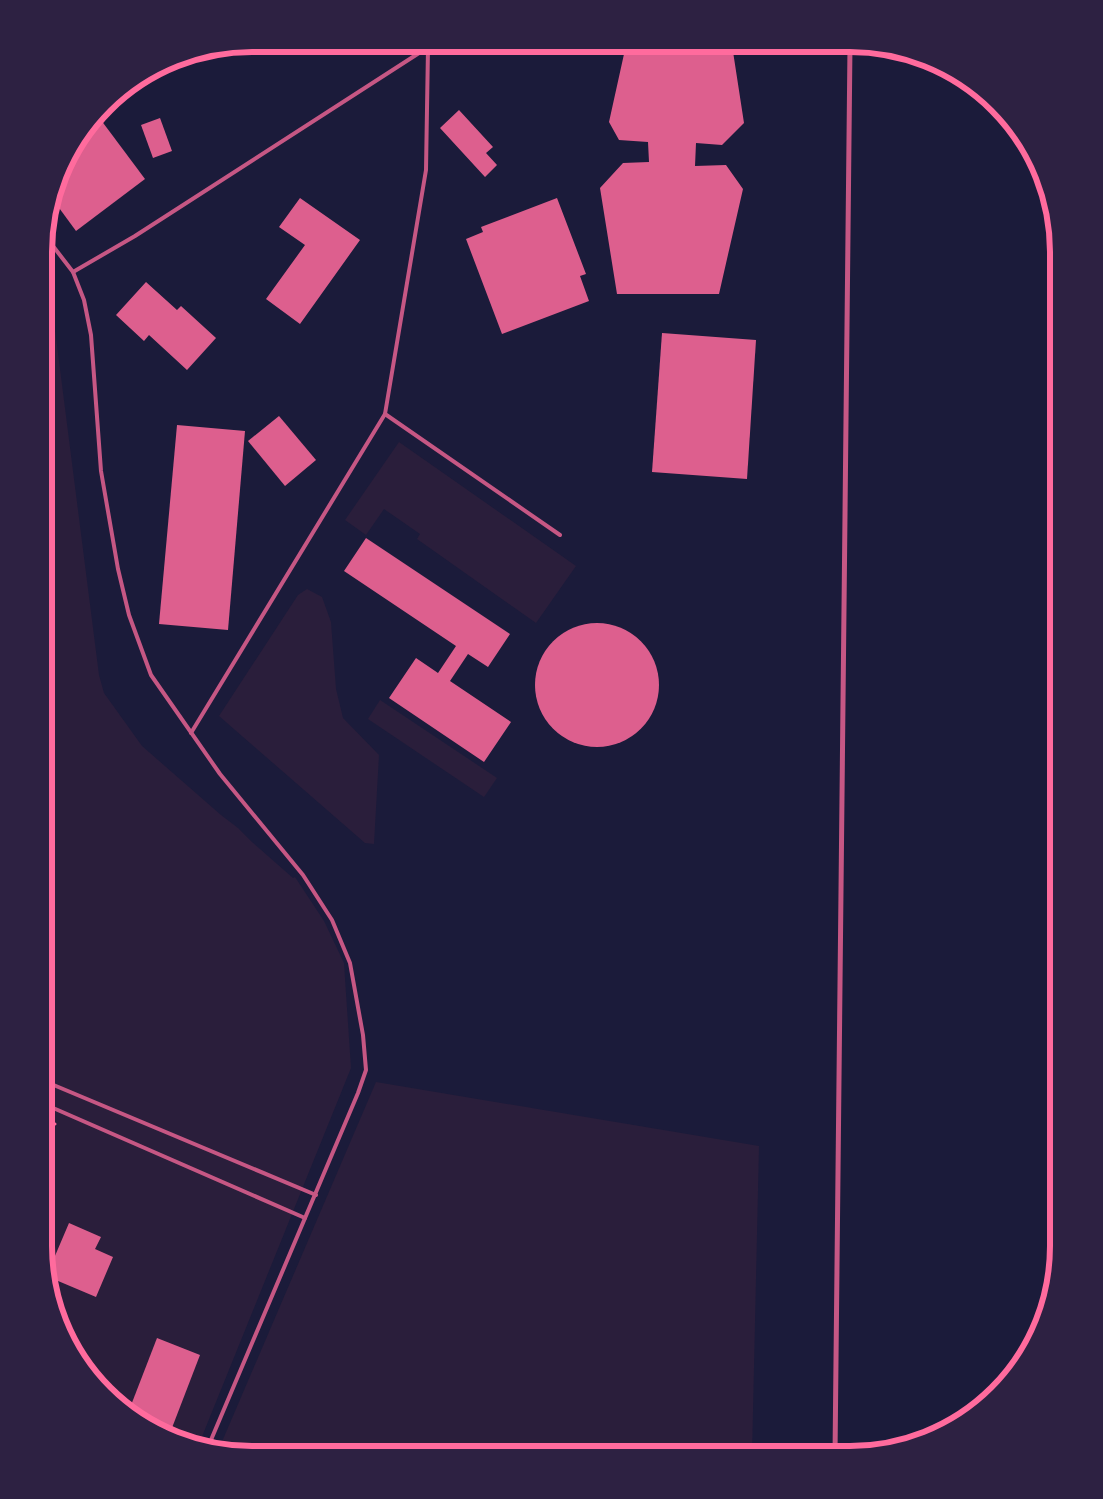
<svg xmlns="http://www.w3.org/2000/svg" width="1103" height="1499" font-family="'Fira Sans',sans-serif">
  <rect width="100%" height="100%" fill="#1b1b3a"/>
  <g fill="#2a1e3b">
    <polygon points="45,297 53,314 99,675 104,693 142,746 221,815 238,828 252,842 293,878 295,877 324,921 344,963 351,1068 199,1444 136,1420 96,1384 65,1339 44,1247"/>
    <polygon points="399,442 576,566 536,623 417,539 420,534 384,509 366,535 345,520"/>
    <polygon points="307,589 322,597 331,622 336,689 343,718 379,755 374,844 365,843 219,716 298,595"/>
    <polygon points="380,700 497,778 484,797 368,719"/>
    <polygon points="376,1082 759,1146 752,1455 225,1454 218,1451"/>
  </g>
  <g fill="#dd5f8e">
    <polygon points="626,45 732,45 744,123 722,145 696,143 695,166 726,165 743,189 719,294 617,294 600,188 623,163 649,162 648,142 619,140 609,122"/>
    <polygon points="459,110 493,147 486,153 497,165 485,177 440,128"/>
    <polygon points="98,116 145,179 76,231 54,201 72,148"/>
    <polygon points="160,118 172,151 153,158 141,125"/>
    <polygon points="300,198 360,240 300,324 266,299 305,245 279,227"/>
    <polygon points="557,198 586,274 580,276 589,301 502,334 466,239 483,232 481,227"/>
    <polygon points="146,282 177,310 181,306 216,338 187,370 149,335 144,341 116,315"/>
    <polygon points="662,333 756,340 747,479 652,472"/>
    <polygon points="279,416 316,460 285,486 248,441"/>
    <polygon points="177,425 245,431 228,630 159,624"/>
    <polygon points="366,538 510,634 488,667 468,654 450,681 511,722 484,762 389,698 416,658 438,673 456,646 344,571"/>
    <circle cx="597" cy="685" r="62"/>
    <polygon points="69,1223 101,1237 95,1249 113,1257 96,1297 51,1278 49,1270"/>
    <polygon points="157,1338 200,1355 170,1433 136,1420 128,1413"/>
  </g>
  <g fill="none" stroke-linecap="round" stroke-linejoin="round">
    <polyline stroke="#ff6b9d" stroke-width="3" points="44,1130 55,1124"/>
    <g stroke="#c65784" stroke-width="4">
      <polyline points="46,237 73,272 84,300 91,335 101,471 118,569 129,615 151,675 220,774 303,875 332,920 350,963 363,1035 366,1070 358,1093 208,1447"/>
      <polyline points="73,272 135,236 433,44"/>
      <polyline points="385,414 560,535"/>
      <polyline points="191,733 385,414 426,170 428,48"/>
      <polyline points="44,1081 316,1195"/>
      <polyline points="44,1104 305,1218"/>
    </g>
    <polyline stroke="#c65784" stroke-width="5" points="835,1455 850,45"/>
  </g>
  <path d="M0 0H1103V1499H0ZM252 52H850A200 200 0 0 1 1050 252V1246A200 200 0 0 1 850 1446H252A200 200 0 0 1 52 1246V252A200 200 0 0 1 252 52Z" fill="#2d2142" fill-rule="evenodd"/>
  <path fill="none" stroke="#ff6b9d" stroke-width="6" d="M252 52H850A200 200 0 0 1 1050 252V1246A200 200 0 0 1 850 1446H252A200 200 0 0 1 52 1246V252A200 200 0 0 1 252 52Z"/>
</svg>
